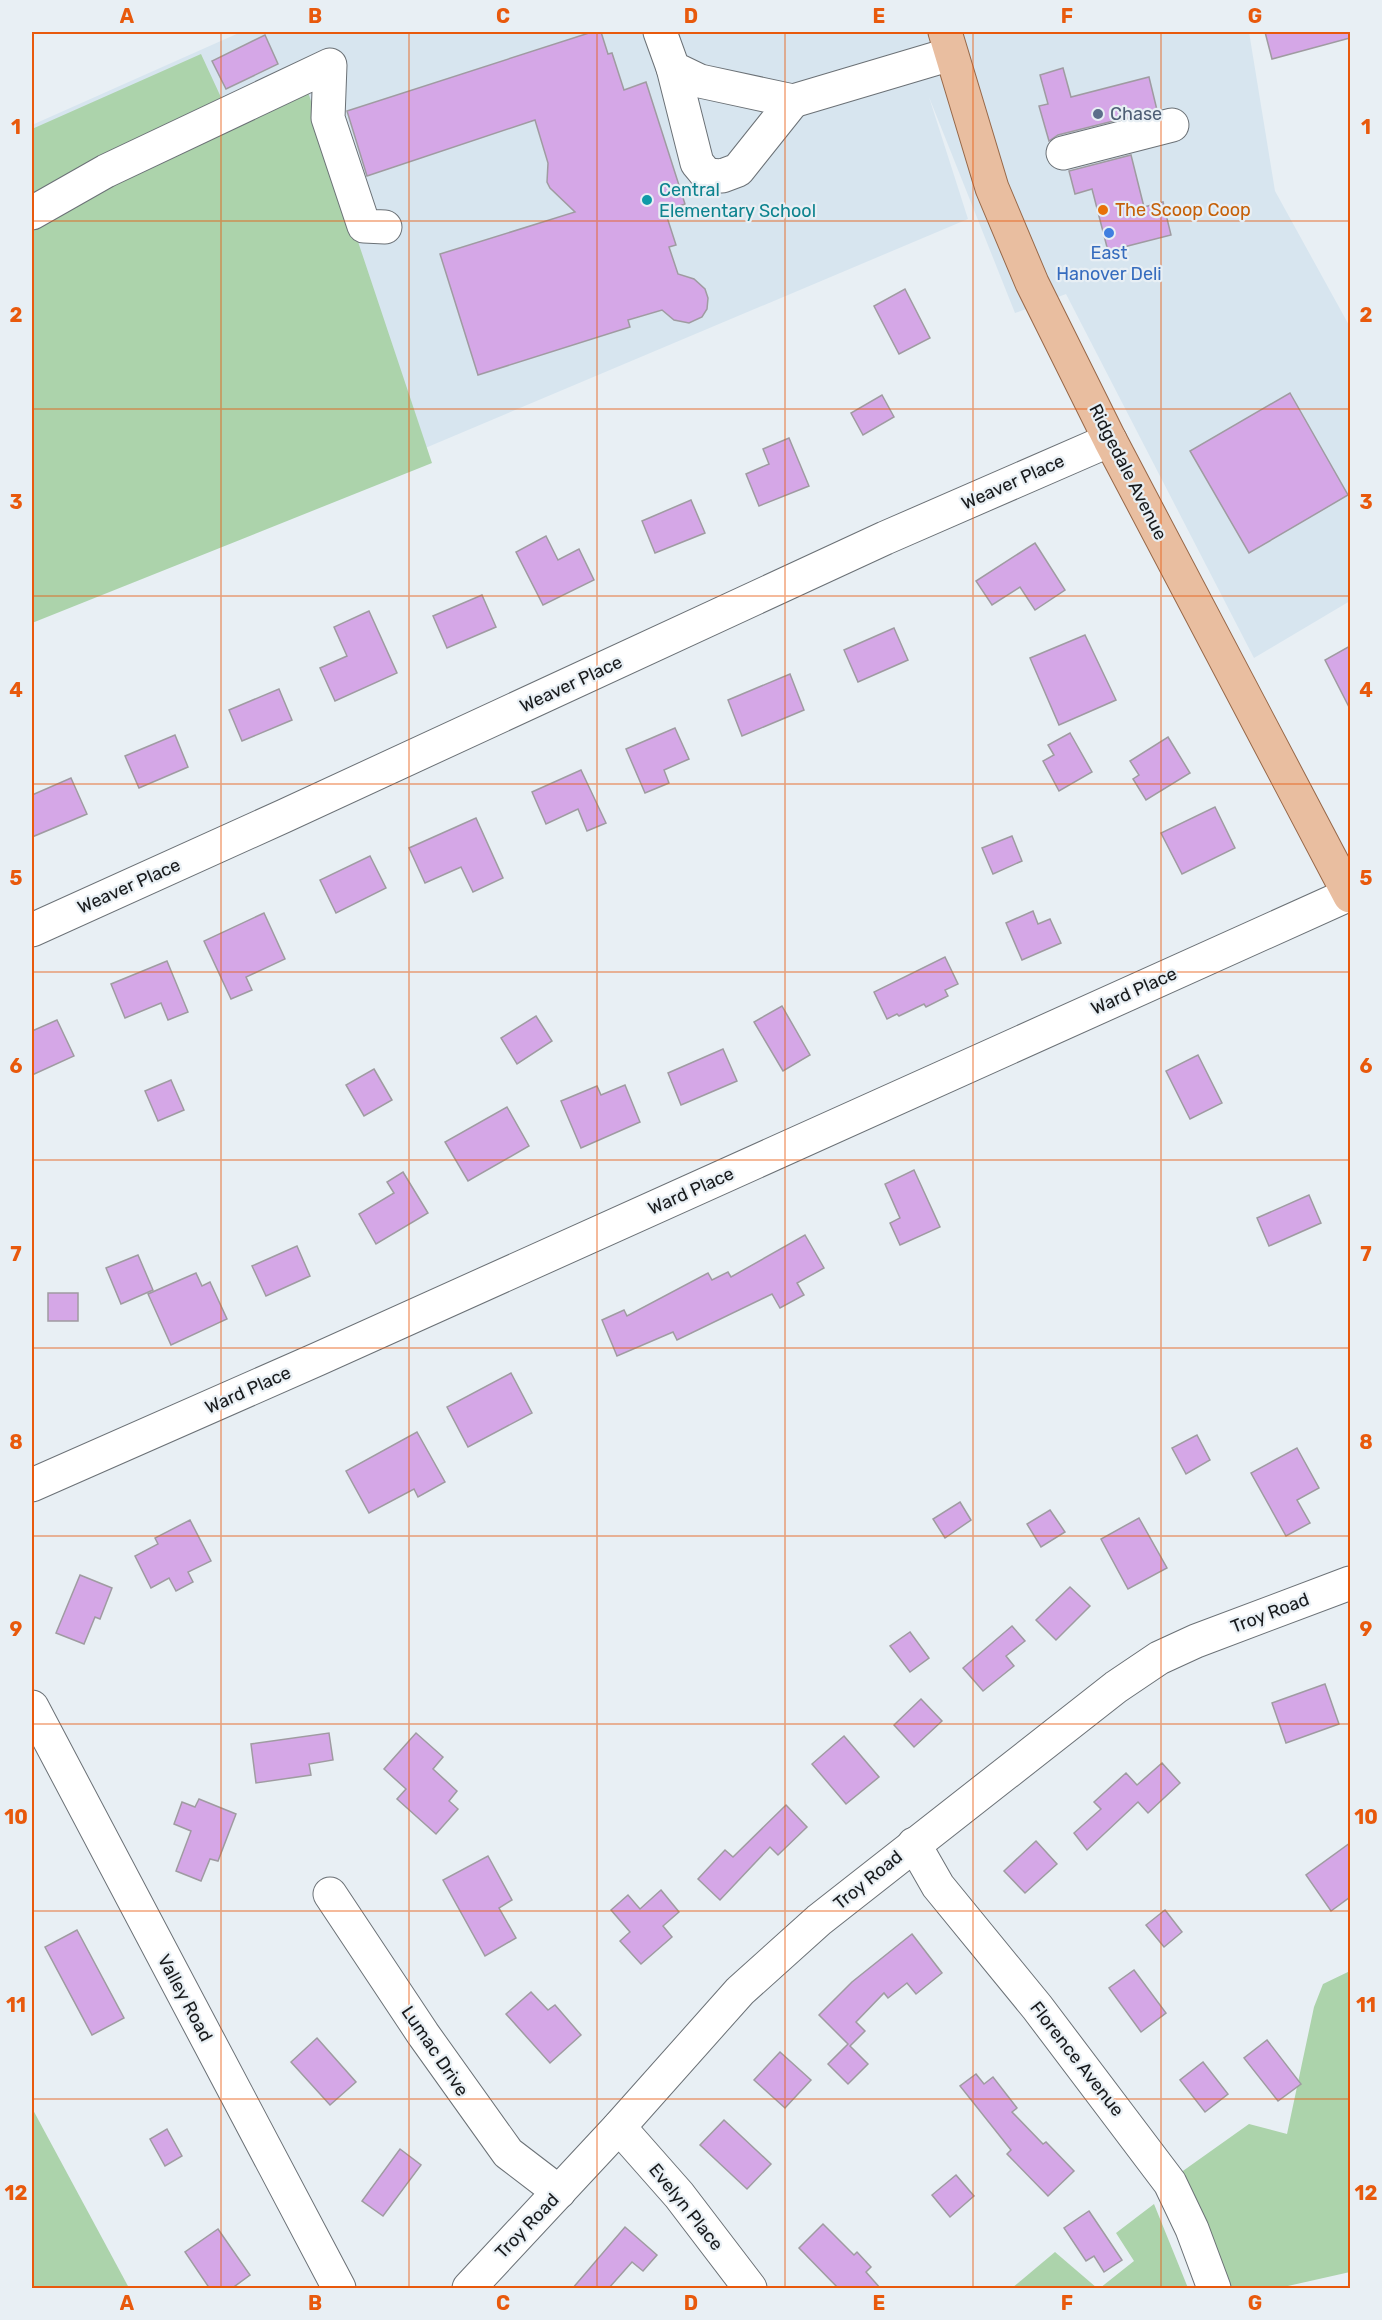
<svg xmlns="http://www.w3.org/2000/svg" width="1382" height="2320" font-family="Rubik,sans-serif">
  <rect width="100%" height="100%" fill="#e8eff4"/>
  <polygon fill="#d7e5ef" points="241,32 1249,32 1275,191 1350,327 1350,601 1254,658 1066,294 1015,313 929,97 968,219 32,614 32,125"/>
  <g fill="#acd3ab">
    <polygon points="201,54 231,119 307,89 432,463 32,623 32,129"/>
    <polygon points="1350,1971 1350,2272 1279,2288 1229,2288 1180,2173 1249,2124 1287,2134 1314,2007 1323,1984"/>
    <polygon points="32,2108 129,2288 32,2288"/>
    <polygon points="1154,2204 1188,2288 1100,2288 1134,2261 1116,2233"/>
    <polygon points="1055,2252 1097,2288 1012,2288"/>
  </g>
  <g fill="#d5a7e7" stroke="#9f9ba1" stroke-width="1.5">
    <polygon points="592,32 601,32 608,54 612,53 624,90 646,82 685,204 665,211 676,245 669,247 678,274 694,279 705,289 708,298 707,309 702,317 689,323 674,320 662,310 628,320 630,327 478,375 440,254 575,212 550,188 547,182 548,163 535,120 367,176 347,111"/>
    <polygon points="1265,32 1349,32 1350,38 1272,59"/>
    <polygon points="265,35 278,64 226,89 212,61"/>
    <polygon points="1063,68 1071,97 1149,77 1157,110 1058,135 1049,141 1039,106 1048,104 1040,75"/>
    <polygon points="1131,155 1144,207 1163,202 1171,235 1108,251 1092,189 1075,194 1069,171"/>
    <polygon points="905,289 930,338 899,354 874,306"/>
    <polygon points="1290,393 1348,495 1249,553 1190,451"/>
    <polygon points="882,395 894,417 863,435 851,413"/>
    <polygon points="789,438 809,486 759,506 746,474 769,464 763,449"/>
    <polygon points="691,500 705,533 655,553 642,521"/>
    <polygon points="546,536 558,560 579,549 594,580 543,605 516,552"/>
    <polygon points="1035,543 1065,590 1035,610 1020,587 992,605 976,581"/>
    <polygon points="482,595 496,627 447,648 433,616"/>
    <polygon points="369,611 397,673 335,701 320,668 347,656 334,627"/>
    <polygon points="894,628 908,660 858,682 844,650"/>
    <polygon points="1085,635 1116,700 1059,725 1030,658"/>
    <polygon points="1350,646 1350,709 1325,660"/>
    <polygon points="790,674 804,710 742,736 728,700"/>
    <polygon points="279,689 292,720 242,741 229,710"/>
    <polygon points="675,728 689,759 664,770 669,783 645,793 626,749"/>
    <polygon points="1070,733 1092,772 1059,791 1043,761 1054,755 1048,745"/>
    <polygon points="175,735 188,767 139,788 125,756"/>
    <polygon points="1168,737 1190,773 1146,800 1133,779 1139,775 1130,761"/>
    <polygon points="581,770 606,823 587,831 578,809 546,824 532,792"/>
    <polygon points="71,778 87,814 32,837 32,795"/>
    <polygon points="1215,807 1235,848 1182,874 1161,833"/>
    <polygon points="476,818 503,878 473,892 461,867 425,883 409,848"/>
    <polygon points="1012,836 1022,861 993,874 982,848"/>
    <polygon points="370,856 386,888 336,913 320,880"/>
    <polygon points="1033,911 1038,924 1050,919 1061,943 1022,960 1006,923"/>
    <polygon points="264,913 285,959 246,977 252,990 231,999 204,941"/>
    <polygon points="945,957 958,984 945,990 948,996 926,1007 924,1004 899,1016 897,1014 887,1019 874,992"/>
    <polygon points="167,961 188,1012 168,1020 161,1003 125,1018 111,984"/>
    <polygon points="782,1006 810,1055 783,1071 754,1022"/>
    <polygon points="536,1016 552,1041 517,1064 501,1038"/>
    <polygon points="57,1020 74,1056 32,1075 32,1031"/>
    <polygon points="723,1049 737,1081 681,1105 668,1073"/>
    <polygon points="1198,1055 1222,1103 1190,1119 1166,1071"/>
    <polygon points="374,1069 392,1100 364,1116 346,1085"/>
    <polygon points="171,1080 184,1110 158,1121 145,1091"/>
    <polygon points="625,1085 640,1122 581,1148 561,1101 597,1086 601,1095"/>
    <polygon points="507,1107 529,1146 468,1181 445,1142"/>
    <polygon points="914,1170 940,1227 900,1245 890,1223 900,1218 885,1184"/>
    <polygon points="403,1172 428,1213 376,1244 359,1214 394,1193 387,1182"/>
    <polygon points="1309,1195 1321,1223 1269,1246 1257,1218"/>
    <polygon points="805,1235 824,1268 797,1283 804,1295 780,1308 772,1294 677,1340 673,1332 617,1356 602,1320 624,1310 627,1316 708,1273 712,1280 728,1272 731,1277"/>
    <polygon points="297,1246 310,1276 266,1296 252,1266"/>
    <polygon points="138,1255 153,1290 121,1304 106,1268"/>
    <polygon points="196,1273 202,1286 210,1282 227,1319 171,1345 148,1294"/>
    <rect x="48" y="1293" width="30" height="28"/>
    <polygon points="511,1373 532,1413 468,1447 447,1407"/>
    <polygon points="417,1432 445,1482 418,1497 414,1489 369,1513 346,1471"/>
    <polygon points="1197,1435 1210,1460 1186,1474 1172,1448"/>
    <polygon points="1297,1448 1319,1488 1297,1500 1310,1523 1286,1536 1251,1473"/>
    <polygon points="960,1502 971,1520 945,1538 933,1519"/>
    <polygon points="1050,1510 1065,1532 1041,1547 1027,1524"/>
    <polygon points="1139,1518 1167,1568 1128,1589 1101,1539"/>
    <polygon points="190,1520 211,1561 188,1572 193,1582 176,1591 169,1578 151,1588 135,1556 158,1544 155,1538"/>
    <polygon points="80,1575 112,1588 100,1619 95,1617 84,1644 56,1633"/>
    <polygon points="1070,1587 1090,1606 1056,1640 1036,1620"/>
    <polygon points="1012,1626 1025,1641 1006,1656 1014,1666 983,1691 963,1668"/>
    <polygon points="910,1632 929,1658 910,1672 890,1646"/>
    <polygon points="1325,1684 1339,1724 1286,1743 1272,1703"/>
    <polygon points="921,1699 942,1721 914,1747 894,1725"/>
    <polygon points="329,1733 333,1760 309,1764 311,1775 256,1783 251,1744"/>
    <polygon points="416,1733 443,1757 433,1769 457,1791 449,1801 458,1809 436,1834 397,1799 406,1789 384,1769"/>
    <polygon points="844,1736 879,1777 846,1804 812,1764"/>
    <polygon points="1162,1763 1180,1783 1148,1813 1138,1802 1087,1850 1074,1833 1101,1809 1094,1802 1126,1773 1137,1785"/>
    <polygon points="199,1799 236,1814 218,1861 210,1859 201,1881 176,1871 191,1831 174,1824 182,1802 195,1807"/>
    <polygon points="786,1805 807,1827 778,1855 770,1847 720,1900 698,1879 725,1850 733,1857"/>
    <polygon points="1036,1841 1057,1864 1025,1893 1004,1871"/>
    <polygon points="1350,1843 1350,1897 1331,1911 1306,1875"/>
    <polygon points="488,1856 512,1900 499,1908 516,1938 485,1956 443,1880"/>
    <polygon points="661,1890 679,1912 663,1926 672,1937 641,1964 620,1941 630,1932 611,1910 628,1895 640,1909"/>
    <polygon points="1165,1910 1182,1932 1164,1947 1146,1925"/>
    <polygon points="77,1930 124,2018 92,2035 45,1947"/>
    <polygon points="912,1934 942,1973 916,1994 907,1983 888,1998 884,1993 856,2022 865,2031 850,2046 868,2064 848,2084 828,2064 848,2044 819,2015 852,1982"/>
    <polygon points="1134,1970 1166,2013 1141,2032 1109,1988"/>
    <polygon points="531,1992 548,2010 555,2005 581,2035 550,2063 506,2014"/>
    <polygon points="317,2038 356,2082 330,2105 291,2062"/>
    <polygon points="1267,2040 1301,2084 1278,2101 1244,2058"/>
    <polygon points="780,2052 811,2080 785,2108 754,2080"/>
    <polygon points="1203,2062 1228,2094 1205,2112 1180,2080"/>
    <polygon points="976,2074 984,2084 993,2077 1017,2108 1012,2112 1043,2144 1046,2142 1074,2171 1048,2196 1007,2154 1011,2150 960,2086"/>
    <polygon points="724,2120 771,2164 747,2189 700,2145"/>
    <polygon points="167,2129 182,2156 165,2166 150,2139"/>
    <polygon points="400,2149 421,2165 383,2216 362,2201"/>
    <polygon points="956,2175 974,2196 950,2217 932,2195"/>
    <polygon points="1089,2211 1122,2260 1104,2272 1094,2256 1086,2261 1064,2228"/>
    <polygon points="823,2224 854,2255 857,2252 871,2267 866,2272 881,2289 839,2289 799,2248"/>
    <polygon points="625,2227 657,2255 643,2271 632,2262 608,2289 572,2289"/>
    <polygon points="218,2229 250,2275 231,2289 210,2289 185,2252"/>
  </g>
  <g fill="none" stroke-linecap="round" stroke-linejoin="round">
    <g stroke="#6b7176" stroke-width="35">
      <g id="minor">
        <polyline points="660,32 673,68 700,81 793,101 951,54"/>
        <polyline points="673,68 697,163 707,175 722,176 738,170 793,101"/>
        <polyline points="1063,153 1172,125"/>
        <polyline points="32,213 106,171 330,65 328,118 364,226 385,227"/>
        <polyline points="32,930 284,816 885,538 1110,440"/>
        <polyline points="32,1485 318,1359 1350,894"/>
        <polyline points="32,1707 339,2288"/>
        <polyline points="914,1844 938,1886 1037,2007 1170,2183 1192,2229 1214,2288"/>
        <polyline points="330,1894 423,2034 508,2153 559,2192"/>
        <polyline points="619,2127 679,2195 750,2288"/>
        <polyline points="469,2288 619,2127 740,1991 819,1920 1116,1687 1159,1658 1196,1641 1350,1583"/>
      </g>
    </g>
    <g stroke="#976848" stroke-width="35">
      <polyline id="major" points="945,32 992,188 1032,283 1110,440 1350,896"/>
    </g>
    <use href="#minor" stroke="#fff" stroke-width="33"/>
    <use href="#major" stroke="#e9bea0" stroke-width="33"/>
  </g>
  <path fill="none" stroke="#e8590c" stroke-width="1.5" stroke-opacity="0.55" d="M221 32V2288M409 32V2288M597 32V2288M785 32V2288M973 32V2288M1161 32V2288M32 221H1350M32 409H1350M32 596H1350M32 784H1350M32 972H1350M32 1160H1350M32 1348H1350M32 1536H1350M32 1724H1350M32 1911H1350M32 2099H1350"/>
  <circle fill="#5c6f8a" stroke="#e8eff4" stroke-width="2" cx="1098" cy="114" r="6"/>
  <circle fill="#0f9aa8" stroke="#e8eff4" stroke-width="2" cx="647" cy="200" r="6"/>
  <circle fill="#e8710a" stroke="#e8eff4" stroke-width="2" cx="1103" cy="210" r="6"/>
  <circle fill="#3f7fe0" stroke="#e8eff4" stroke-width="2" cx="1109" cy="233" r="6"/>
  <g text-anchor="middle" stroke-width="4.5" stroke-linejoin="round" paint-order="stroke">
    <g font-size="18" fill="#4e5e75" stroke="#e8eff4" text-anchor="start">
      <text x="1110" y="120">Chase</text>
    </g>
    <g font-size="18" fill="#0d838f" stroke="#e8eff4" text-anchor="start">
      <text x="659" y="196">Central<tspan x="659" dy="21">Elementary School</tspan></text>
    </g>
    <g font-size="18" fill="#c56008" stroke="#e8eff4" text-anchor="start">
      <text x="1115" y="216">The Scoop Coop</text>
    </g>
    <g font-size="18" fill="#366cbe" stroke="#e8eff4">
      <text x="1109" y="259">East<tspan x="1109" dy="21">Hanover Deli</tspan></text>
    </g>
    <g font-size="18" fill="#181a1c" stroke="#e8eff4">
      <text transform="translate(1128 472) rotate(63)" y="6">Ridgedale Avenue</text>
      <text transform="translate(1013 482) rotate(-24)" y="6">Weaver Place</text>
      <text transform="translate(571 684) rotate(-25)" y="6">Weaver Place</text>
      <text transform="translate(129 886) rotate(-24)" y="6">Weaver Place</text>
      <text transform="translate(1134 991) rotate(-24)" y="6">Ward Place</text>
      <text transform="translate(691 1191) rotate(-24)" y="6">Ward Place</text>
      <text transform="translate(248 1390) rotate(-24)" y="6">Ward Place</text>
      <text transform="translate(1270 1613) rotate(-21)" y="6">Troy Road</text>
      <text transform="translate(868 1880) rotate(-39)" y="6">Troy Road</text>
      <text transform="translate(185 1998) rotate(62)" y="6">Valley Road</text>
      <text transform="translate(435 2051) rotate(56)" y="6">Lumac Drive</text>
      <text transform="translate(1077 2059) rotate(52)" y="6">Florence Avenue</text>
      <text transform="translate(686 2207) rotate(51)" y="6">Evelyn Place</text>
      <text transform="translate(527 2226) rotate(-46)" y="6">Troy Road</text>
    </g>
  </g>
  <rect width="1382" height="2320" fill="none" stroke="#e8eff4" stroke-width="66"/>
  <rect x="33" y="33" width="1316" height="2254" fill="none" stroke="#e8590c" stroke-width="2"/>
  <g font-size="20" text-anchor="middle" font-weight="bold" fill="#e8590c">
    <text x="127" y="23">A</text>
    <text x="315" y="23">B</text>
    <text x="503" y="23">C</text>
    <text x="691" y="23">D</text>
    <text x="879" y="23">E</text>
    <text x="1067" y="23">F</text>
    <text x="1255" y="23">G</text>
    <text x="16" y="134">1</text>
    <text x="1366" y="134">1</text>
    <text x="16" y="322">2</text>
    <text x="1366" y="322">2</text>
    <text x="16" y="509">3</text>
    <text x="1366" y="509">3</text>
    <text x="16" y="697">4</text>
    <text x="1366" y="697">4</text>
    <text x="16" y="885">5</text>
    <text x="1366" y="885">5</text>
    <text x="16" y="1073">6</text>
    <text x="1366" y="1073">6</text>
    <text x="16" y="1261">7</text>
    <text x="1366" y="1261">7</text>
    <text x="16" y="1449">8</text>
    <text x="1366" y="1449">8</text>
    <text x="16" y="1636">9</text>
    <text x="1366" y="1636">9</text>
    <text x="16" y="1824">10</text>
    <text x="1366" y="1824">10</text>
    <text x="16" y="2012">11</text>
    <text x="1366" y="2012">11</text>
    <text x="16" y="2200">12</text>
    <text x="1366" y="2200">12</text>
    <text x="127" y="2310">A</text>
    <text x="315" y="2310">B</text>
    <text x="503" y="2310">C</text>
    <text x="691" y="2310">D</text>
    <text x="879" y="2310">E</text>
    <text x="1067" y="2310">F</text>
    <text x="1255" y="2310">G</text>
  </g>
</svg>
